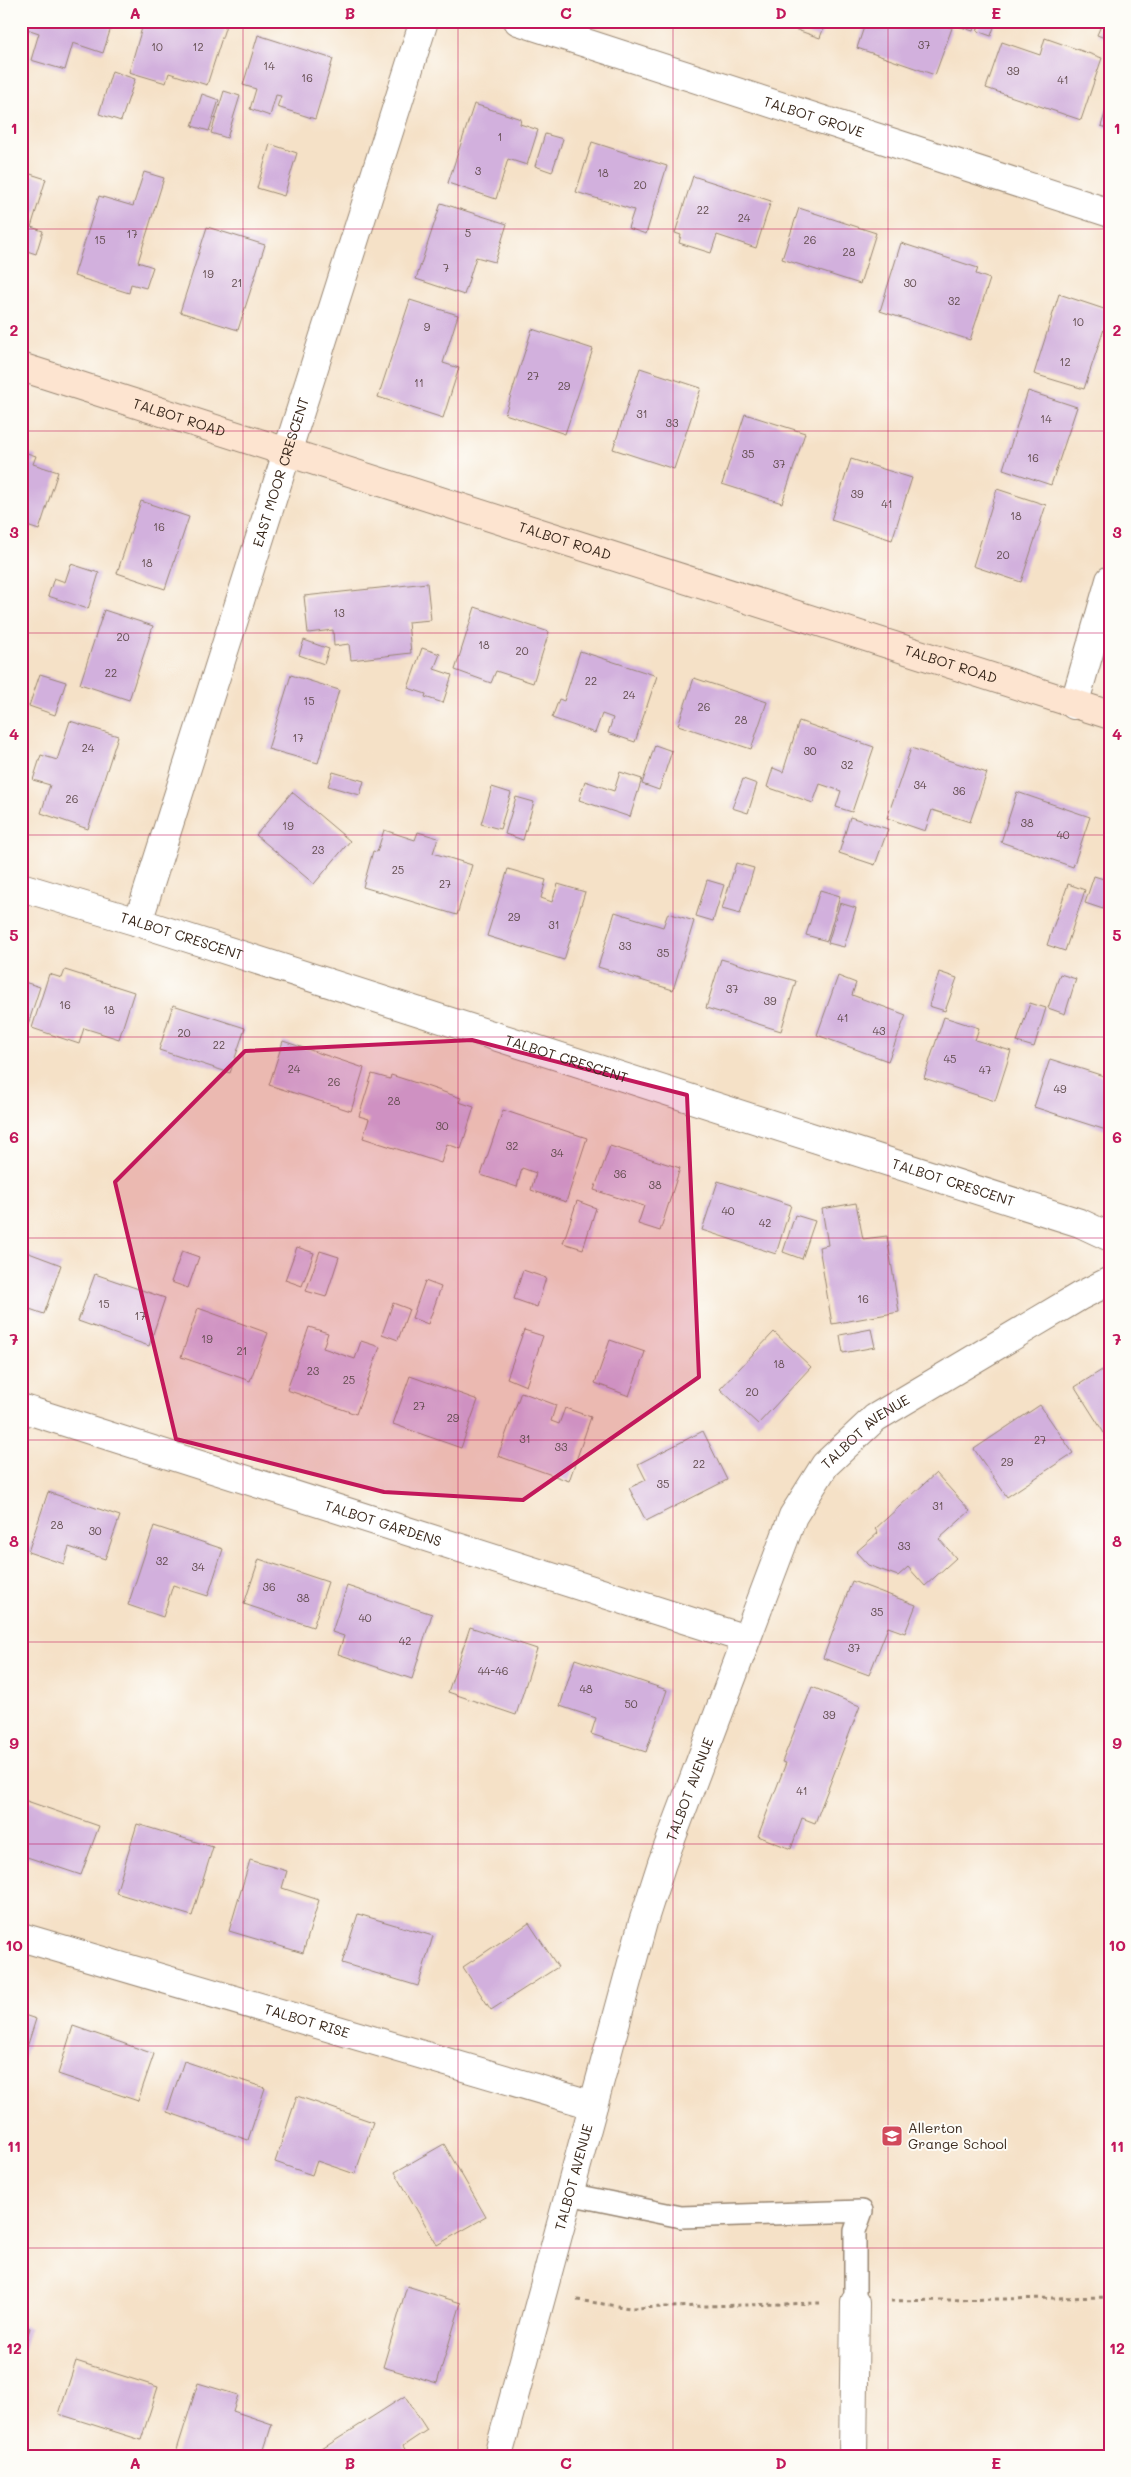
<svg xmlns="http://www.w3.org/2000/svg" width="1131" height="2477" font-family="Mali,sans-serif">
  <rect width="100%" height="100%" fill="#fdfcf7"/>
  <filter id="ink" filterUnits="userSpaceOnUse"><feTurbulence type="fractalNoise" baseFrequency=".02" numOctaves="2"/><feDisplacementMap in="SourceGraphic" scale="10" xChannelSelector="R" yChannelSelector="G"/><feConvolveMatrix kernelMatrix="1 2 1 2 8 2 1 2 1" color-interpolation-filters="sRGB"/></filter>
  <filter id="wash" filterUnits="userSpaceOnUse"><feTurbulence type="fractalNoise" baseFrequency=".0096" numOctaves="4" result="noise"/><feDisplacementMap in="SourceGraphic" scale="20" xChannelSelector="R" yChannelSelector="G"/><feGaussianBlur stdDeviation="1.12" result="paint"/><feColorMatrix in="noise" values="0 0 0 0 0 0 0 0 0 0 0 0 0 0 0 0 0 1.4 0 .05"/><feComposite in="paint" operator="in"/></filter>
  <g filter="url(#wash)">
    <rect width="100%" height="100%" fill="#f5e1c7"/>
    <g id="blocks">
      <g fill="#d2b0dd">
        <polygon points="21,21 113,21 103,53 73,43 65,70 31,60 39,33 21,27"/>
        <polygon points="144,21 227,22 207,85 169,73 166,83 129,72"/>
        <polygon points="771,21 826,21 820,38"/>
        <polygon points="866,21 931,21 952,28 935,75 857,48"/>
        <polygon points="960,21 976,21 973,31 958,26"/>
        <polygon points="981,21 996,21 991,36 977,31"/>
        <polygon points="1103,21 1110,21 1110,40 1097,35"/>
        <polygon points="258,35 333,59 315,119 277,107 281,96 276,95 270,116 250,109 256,89 243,85"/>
        <polygon points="1045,38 1102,58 1081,120 986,88 1002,42 1040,55"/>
        <polygon points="112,71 135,79 121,121 99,114"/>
        <polygon points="224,91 240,96 227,138 211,133"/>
        <polygon points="202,94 219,100 209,131 192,126"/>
        <polygon points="1109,101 1110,101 1110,129 1101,126"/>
        <polygon points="474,104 521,119 520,124 538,130 527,165 508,159 496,199 448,183"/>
        <polygon points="545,134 563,139 552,172 535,166"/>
        <polygon points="592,142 667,166 646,234 628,228 634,210 576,192"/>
        <polygon points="270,144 297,153 284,196 257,188"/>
        <polygon points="21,171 46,179 31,227 43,231 36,254 24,250 22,258"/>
        <polygon points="144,172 164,178 138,262 153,267 146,288 131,284 129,293 74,276 99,196 133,206"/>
        <polygon points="693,176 771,201 756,248 717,235 711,253 679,243 681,235 675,233"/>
        <polygon points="441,203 507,224 495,262 476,257 464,295 416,279"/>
        <polygon points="799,208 876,233 860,284 782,259"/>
        <polygon points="207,227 265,245 238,330 180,312"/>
        <polygon points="901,243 978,268 976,274 990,279 970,340 880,311"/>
        <polygon points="1059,294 1110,311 1084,389 1034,374"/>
        <polygon points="410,300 458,315 443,363 459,368 443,418 378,397"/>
        <polygon points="532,329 593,349 565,434 505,414"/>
        <polygon points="640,368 701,388 674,469 613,449"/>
        <polygon points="1028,391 1077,407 1051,485 1003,469"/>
        <polygon points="745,414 805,433 782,503 722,484"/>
        <polygon points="21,451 36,456 33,464 58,472 39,530 21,524"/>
        <polygon points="851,459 912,478 892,540 831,520"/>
        <polygon points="997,489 1046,505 1021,582 973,566"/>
        <polygon points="141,501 189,517 165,589 117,573"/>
        <polygon points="71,564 99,573 88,609 48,596 54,578 65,582"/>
        <polygon points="427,583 431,620 408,622 411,653 351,660 349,644 334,646 333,630 308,633 304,596"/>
        <polygon points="475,607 549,632 533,683 496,671 491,683 455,670"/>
        <polygon points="104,610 153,626 129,700 80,684"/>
        <polygon points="304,640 329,649 324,664 299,655"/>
        <polygon points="422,648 440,654 434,669 452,675 443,703 425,697 426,694 408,688"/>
        <polygon points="580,651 657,676 635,742 608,733 613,718 602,714 595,733 552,718 559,699 564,701"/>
        <polygon points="40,674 66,682 55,715 29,706"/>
        <polygon points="291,675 339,690 318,763 268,749"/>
        <polygon points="694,678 767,702 751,749 678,725"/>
        <polygon points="70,721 118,736 88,829 41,813 50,785 33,780 41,755 57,760"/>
        <polygon points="799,721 874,747 852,812 836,807 841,791 820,784 813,803 767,787 773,768 783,772"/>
        <polygon points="655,745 672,751 659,790 642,784"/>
        <polygon points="911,748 987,773 970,822 932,810 925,831 887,818"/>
        <polygon points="333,772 364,781 360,795 328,786"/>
        <polygon points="620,772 642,779 630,817 579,800 585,781 614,791"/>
        <polygon points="743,779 757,784 748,813 732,808"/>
        <polygon points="492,787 511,793 500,829 481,824"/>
        <polygon points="292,792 350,841 314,884 256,835"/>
        <polygon points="1017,792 1090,817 1073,867 1001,842"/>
        <polygon points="516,797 534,802 523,840 505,834"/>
        <polygon points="850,817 888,829 875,865 839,853"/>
        <polygon points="384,830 415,840 418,832 438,838 433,853 472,865 457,915 363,887 373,851 377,852"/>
        <polygon points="736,863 754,868 740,914 722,909"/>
        <polygon points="508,869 546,880 541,898 552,902 558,884 585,892 564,960 487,936"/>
        <polygon points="1094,876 1110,881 1110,889 1103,909 1085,903"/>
        <polygon points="707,880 724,885 713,921 696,916"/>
        <polygon points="1068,884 1085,890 1065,951 1047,945"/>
        <polygon points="820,890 840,896 827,941 806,935"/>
        <polygon points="840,903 856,908 844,947 828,943"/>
        <polygon points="615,912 663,927 668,913 694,921 673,990 598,967"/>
        <polygon points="721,959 796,981 781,1031 706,1008"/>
        <polygon points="65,970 134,992 119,1039 84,1028 79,1044 32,1028 49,974 62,978"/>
        <polygon points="939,972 957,978 945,1011 929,1006"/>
        <polygon points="1060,974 1076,979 1065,1014 1048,1008"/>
        <polygon points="838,976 856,983 852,995 906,1015 888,1061 817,1035"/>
        <polygon points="21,981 40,987 22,1043 21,1043"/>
        <polygon points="1030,1003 1046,1008 1034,1047 1017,1042"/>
        <polygon points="173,1005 245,1028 230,1073 159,1050"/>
        <polygon points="944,1017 979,1028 975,1040 1011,1051 995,1101 924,1078"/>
        <polygon points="283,1041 364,1068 351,1111 269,1085"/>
        <polygon points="1050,1059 1110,1078 1110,1119 1106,1130 1034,1107"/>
        <polygon points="372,1074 390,1079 391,1075 429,1087 461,1098 459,1102 474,1107 461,1149 447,1144 441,1163 363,1138 369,1119 359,1116"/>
        <polygon points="503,1110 587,1138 566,1202 531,1190 536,1173 522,1168 517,1187 481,1175"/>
        <polygon points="610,1146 680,1168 660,1231 638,1224 644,1206 594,1190"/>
        <polygon points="718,1181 791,1205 776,1254 702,1230"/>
        <polygon points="577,1201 596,1208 583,1249 563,1243"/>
        <polygon points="856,1203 863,1239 887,1236 899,1312 832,1324 819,1247 828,1245 822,1209"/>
        <polygon points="795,1215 815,1221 802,1259 783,1252"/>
        <polygon points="297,1247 314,1253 302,1286 285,1280"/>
        <polygon points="21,1250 61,1265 44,1314 21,1306"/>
        <polygon points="182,1251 199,1257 188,1288 171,1282"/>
        <polygon points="320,1251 339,1257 326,1297 306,1291"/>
        <polygon points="523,1270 546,1278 537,1307 514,1299"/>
        <polygon points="95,1274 165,1298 149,1346 78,1321"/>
        <polygon points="425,1281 441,1287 428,1324 412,1318"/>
        <polygon points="393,1303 409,1309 398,1340 382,1334"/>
        <polygon points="198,1308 268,1333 250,1381 181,1357"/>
        <polygon points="309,1327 328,1333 323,1348 355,1359 361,1341 380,1347 356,1414 287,1390"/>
        <polygon points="871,1329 875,1347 843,1353 840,1335"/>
        <polygon points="524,1330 543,1336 526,1386 507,1378"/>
        <polygon points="774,1332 811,1367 758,1424 720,1389"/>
        <polygon points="610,1340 645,1352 629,1396 595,1383"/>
        <polygon points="1110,1365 1110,1429 1104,1433 1075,1387"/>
        <polygon points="410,1376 478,1400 461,1448 393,1424"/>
        <polygon points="521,1392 556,1405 551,1421 559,1424 565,1408 591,1417 569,1481 498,1456"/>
        <polygon points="1040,1405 1073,1453 1007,1497 974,1449"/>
        <polygon points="703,1431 727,1480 646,1521 629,1488 646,1480 638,1464"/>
        <polygon points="936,1473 970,1511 939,1539 956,1558 925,1586 908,1567 898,1576 868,1565 856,1552 878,1533 875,1529"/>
        <polygon points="48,1492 120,1516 105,1559 69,1547 64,1564 28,1552"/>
        <polygon points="154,1526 223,1549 208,1596 173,1585 163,1617 128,1605"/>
        <polygon points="259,1559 328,1582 313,1627 244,1604"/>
        <polygon points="852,1581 916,1605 905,1633 888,1627 869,1675 823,1658"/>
        <polygon points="347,1586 432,1614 412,1679 338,1654 344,1636 332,1632"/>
        <polygon points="470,1627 537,1649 516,1715 448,1692"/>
        <polygon points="575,1659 667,1690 646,1752 591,1734 596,1718 560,1706"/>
        <polygon points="812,1687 860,1706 815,1823 802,1818 791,1849 758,1836 786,1763 782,1762"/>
        <polygon points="24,1800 99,1826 81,1875 21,1855 21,1809"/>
        <polygon points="137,1824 213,1847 192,1916 116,1893"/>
        <polygon points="250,1860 287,1871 282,1888 319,1900 303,1953 229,1931"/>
        <polygon points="358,1914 433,1936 418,1986 342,1963"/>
        <polygon points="529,1923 558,1967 491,2010 463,1967"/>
        <polygon points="21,2014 36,2019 22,2063 21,2063"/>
        <polygon points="73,2026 154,2054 138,2101 58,2074"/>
        <polygon points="184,2061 265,2088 248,2140 167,2112"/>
        <polygon points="297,2096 373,2122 355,2174 317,2161 312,2175 275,2162"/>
        <polygon points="444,2144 486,2217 437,2245 395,2172"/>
        <polygon points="407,2286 461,2303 437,2383 383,2367"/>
        <polygon points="21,2325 30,2328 22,2355 21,2355"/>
        <polygon points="76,2361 158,2387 141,2440 59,2414"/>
        <polygon points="198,2383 238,2395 233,2411 272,2424 262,2456 186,2456 176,2453"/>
        <polygon points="405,2396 427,2430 403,2446 409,2456 311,2456"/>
      </g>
    </g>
  </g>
  <g filter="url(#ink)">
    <use href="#blocks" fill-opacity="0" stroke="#988672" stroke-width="1"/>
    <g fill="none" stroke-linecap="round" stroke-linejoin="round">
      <g stroke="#988672" stroke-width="24">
        <polyline id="lane" points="569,2194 681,2217 862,2211 855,2231 855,2302"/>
      </g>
      <g stroke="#988672" stroke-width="30">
        <g id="street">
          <path id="s1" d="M518 21 1110 213"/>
          <polyline points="1074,705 1110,580"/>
          <path id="s2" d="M21 887 138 922 1080 1223 1110 1237"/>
          <path id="s3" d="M138 922 424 21"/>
          <path id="s4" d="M21 1408 746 1639"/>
          <path id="s5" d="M21 1937 593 2105"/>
          <path id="s6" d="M498 2456 643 1922 662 1863 793 1516 825 1465 875 1418 1080 1296 1110 1281"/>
          <polyline points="853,2456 855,2302"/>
        </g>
      </g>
      <g stroke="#988672" stroke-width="30">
        <g id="secondary">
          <path id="s7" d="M21 367 1110 715"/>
        </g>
      </g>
      <g stroke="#988672" stroke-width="3" stroke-dasharray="4 4" stroke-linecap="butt">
        <polyline points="577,2300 630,2308 820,2303"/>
        <polyline points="891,2301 1110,2297"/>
      </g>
      <use href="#lane" stroke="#fff" stroke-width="21"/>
      <use href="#street" stroke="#fff" stroke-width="28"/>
      <use href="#secondary" stroke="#fde4d0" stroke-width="28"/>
    </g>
  </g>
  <path fill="#c2185b" fill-opacity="0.2" stroke="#c2185b" stroke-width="4" stroke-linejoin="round" d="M472 1040 687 1095 699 1377 523 1500 384 1492 176 1439 115 1182 245 1051Z"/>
  <path fill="none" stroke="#c2185b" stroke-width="1" stroke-opacity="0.55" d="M243 21V2456M458 21V2456M673 21V2456M888 21V2456M21 229H1110M21 431H1110M21 633H1110M21 835H1110M21 1037H1110M21 1238H1110M21 1440H1110M21 1642H1110M21 1844H1110M21 2046H1110M21 2248H1110"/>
  <defs>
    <g id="school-square" transform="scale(1.125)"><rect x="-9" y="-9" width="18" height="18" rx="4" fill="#d1495b" stroke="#fdfcf7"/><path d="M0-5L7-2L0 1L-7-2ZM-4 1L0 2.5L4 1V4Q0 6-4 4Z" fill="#fff"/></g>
  </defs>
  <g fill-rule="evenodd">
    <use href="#school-square" x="892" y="2136"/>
  </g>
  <g text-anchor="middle" stroke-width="4" stroke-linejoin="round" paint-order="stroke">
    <g font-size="11" fill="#614c4e">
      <text x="924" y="49">37</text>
      <text x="157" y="51">10</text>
      <text x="198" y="51">12</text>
      <text x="269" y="70">14</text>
      <text x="1013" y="75">39</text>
      <text x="307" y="82">16</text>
      <text x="1063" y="84">41</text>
      <text x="500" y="141">1</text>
      <text x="478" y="175">3</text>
      <text x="603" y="177">18</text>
      <text x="640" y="189">20</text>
      <text x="703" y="214">22</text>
      <text x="744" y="222">24</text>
      <text x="468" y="237">5</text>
      <text x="132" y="238">17</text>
      <text x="100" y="244">15</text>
      <text x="810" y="244">26</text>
      <text x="849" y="256">28</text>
      <text x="446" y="272">7</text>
      <text x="208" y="278">19</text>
      <text x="237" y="287">21</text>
      <text x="910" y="287">30</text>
      <text x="954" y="305">32</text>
      <text x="1078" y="326">10</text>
      <text x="427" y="331">9</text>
      <text x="1065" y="366">12</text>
      <text x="533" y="380">27</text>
      <text x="419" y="387">11</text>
      <text x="564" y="390">29</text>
      <text x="642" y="418">31</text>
      <text x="1046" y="423">14</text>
      <text x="672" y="427">33</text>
      <text x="748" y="458">35</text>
      <text x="1033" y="462">16</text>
      <text x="779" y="468">37</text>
      <text x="857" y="498">39</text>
      <text x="887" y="508">41</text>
      <text x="1016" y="520">18</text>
      <text x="159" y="531">16</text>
      <text x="1003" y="559">20</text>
      <text x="147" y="567">18</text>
      <text x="339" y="617">13</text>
      <text x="123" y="641">20</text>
      <text x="484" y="649">18</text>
      <text x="522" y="655">20</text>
      <text x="111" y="677">22</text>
      <text x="591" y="685">22</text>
      <text x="629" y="699">24</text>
      <text x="309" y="705">15</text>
      <text x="704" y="711">26</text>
      <text x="741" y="724">28</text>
      <text x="298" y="742">17</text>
      <text x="88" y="752">24</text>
      <text x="810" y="755">30</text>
      <text x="847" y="769">32</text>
      <text x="920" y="789">34</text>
      <text x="959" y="795">36</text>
      <text x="72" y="803">26</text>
      <text x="1027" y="827">38</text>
      <text x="288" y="830">19</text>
      <text x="1063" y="839">40</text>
      <text x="318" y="854">23</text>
      <text x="398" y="874">25</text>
      <text x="445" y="888">27</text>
      <text x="514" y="921">29</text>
      <text x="554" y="929">31</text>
      <text x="625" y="950">33</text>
      <text x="663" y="957">35</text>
      <text x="732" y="993">37</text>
      <text x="770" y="1005">39</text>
      <text x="65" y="1009">16</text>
      <text x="109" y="1014">18</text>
      <text x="843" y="1022">41</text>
      <text x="879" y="1035">43</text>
      <text x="184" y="1037">20</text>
      <text x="219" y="1049">22</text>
      <text x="950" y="1063">45</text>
      <text x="294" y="1073">24</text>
      <text x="985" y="1074">47</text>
      <text x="334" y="1086">26</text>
      <text x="1060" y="1093">49</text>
      <text x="394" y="1105">28</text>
      <text x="442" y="1130">30</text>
      <text x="512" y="1150">32</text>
      <text x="557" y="1157">34</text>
      <text x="620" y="1178">36</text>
      <text x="655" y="1189">38</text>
      <text x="728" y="1215">40</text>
      <text x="765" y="1227">42</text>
      <text x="863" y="1303">16</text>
      <text x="104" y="1308">15</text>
      <text x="140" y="1320">17</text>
      <text x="207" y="1343">19</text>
      <text x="242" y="1355">21</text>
      <text x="779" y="1368">18</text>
      <text x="313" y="1375">23</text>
      <text x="349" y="1384">25</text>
      <text x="752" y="1396">20</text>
      <text x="419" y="1410">27</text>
      <text x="453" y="1422">29</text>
      <text x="525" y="1443">31</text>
      <text x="1040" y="1444">27</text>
      <text x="561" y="1451">33</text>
      <text x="1007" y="1466">29</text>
      <text x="699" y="1468">22</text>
      <text x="663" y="1488">35</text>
      <text x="938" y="1510">31</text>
      <text x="57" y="1529">28</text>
      <text x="95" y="1535">30</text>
      <text x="904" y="1550">33</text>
      <text x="162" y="1565">32</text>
      <text x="198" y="1571">34</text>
      <text x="269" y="1591">36</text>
      <text x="303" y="1602">38</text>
      <text x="877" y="1616">35</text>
      <text x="365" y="1622">40</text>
      <text x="405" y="1645">42</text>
      <text x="854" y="1652">37</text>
      <text x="493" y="1675">44-46</text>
      <text x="586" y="1693">48</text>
      <text x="631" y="1708">50</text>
      <text x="829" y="1719">39</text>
      <text x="802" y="1795">41</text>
    </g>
    <g font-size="14" fill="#3b2a1e" stroke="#fdfcf7">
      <text dy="5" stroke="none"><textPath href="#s1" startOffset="311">TALBOT GROVE</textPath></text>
      <text dy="5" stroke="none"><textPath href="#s7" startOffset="166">TALBOT ROAD</textPath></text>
      <text dy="5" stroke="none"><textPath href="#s3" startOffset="472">EAST MOOR CRESCENT</textPath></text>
      <text dy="5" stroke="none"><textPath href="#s7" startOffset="571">TALBOT ROAD</textPath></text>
      <text dy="5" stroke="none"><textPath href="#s7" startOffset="976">TALBOT ROAD</textPath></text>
      <text dy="5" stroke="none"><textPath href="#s2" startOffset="168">TALBOT CRESCENT</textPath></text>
      <text dy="5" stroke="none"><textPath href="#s2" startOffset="572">TALBOT CRESCENT</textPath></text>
      <text dy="5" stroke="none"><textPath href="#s2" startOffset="978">TALBOT CRESCENT</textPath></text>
      <text dy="5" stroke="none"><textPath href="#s6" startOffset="1099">TALBOT AVENUE</textPath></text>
      <text dy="5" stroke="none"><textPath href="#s4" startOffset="380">TALBOT GARDENS</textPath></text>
      <text dy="5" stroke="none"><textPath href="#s6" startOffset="694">TALBOT AVENUE</textPath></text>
      <text dy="5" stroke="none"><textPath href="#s5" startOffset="298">TALBOT RISE</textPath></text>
      <text dy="5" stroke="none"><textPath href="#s6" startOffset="289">TALBOT AVENUE</textPath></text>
    </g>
    <g font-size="14" fill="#3b2a1e" stroke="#fdfcf7" text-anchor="start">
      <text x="908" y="2133">Allerton<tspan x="908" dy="16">Grange School</tspan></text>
    </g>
  </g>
  <rect width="1131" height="2477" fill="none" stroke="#fdfcf7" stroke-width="55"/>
  <rect x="28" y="28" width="1076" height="2422" fill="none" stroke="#c2185b" stroke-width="2"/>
  <g font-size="16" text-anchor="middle" font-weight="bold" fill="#c2185b">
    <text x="135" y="19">A</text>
    <text x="350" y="19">B</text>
    <text x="566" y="19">C</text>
    <text x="781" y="19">D</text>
    <text x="996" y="19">E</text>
    <text x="14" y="134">1</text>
    <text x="1117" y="134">1</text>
    <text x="14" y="336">2</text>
    <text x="1117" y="336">2</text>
    <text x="14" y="538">3</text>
    <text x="1117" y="538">3</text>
    <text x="14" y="740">4</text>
    <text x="1117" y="740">4</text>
    <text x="14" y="941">5</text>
    <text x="1117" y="941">5</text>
    <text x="14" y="1143">6</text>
    <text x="1117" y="1143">6</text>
    <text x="14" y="1345">7</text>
    <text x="1117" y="1345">7</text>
    <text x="14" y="1547">8</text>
    <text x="1117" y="1547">8</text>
    <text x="14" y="1749">9</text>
    <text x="1117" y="1749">9</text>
    <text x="14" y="1951">10</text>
    <text x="1117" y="1951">10</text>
    <text x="14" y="2152">11</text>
    <text x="1117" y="2152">11</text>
    <text x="14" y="2354">12</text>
    <text x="1117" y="2354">12</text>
    <text x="135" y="2469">A</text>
    <text x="350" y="2469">B</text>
    <text x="566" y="2469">C</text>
    <text x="781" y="2469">D</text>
    <text x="996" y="2469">E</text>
  </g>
</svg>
